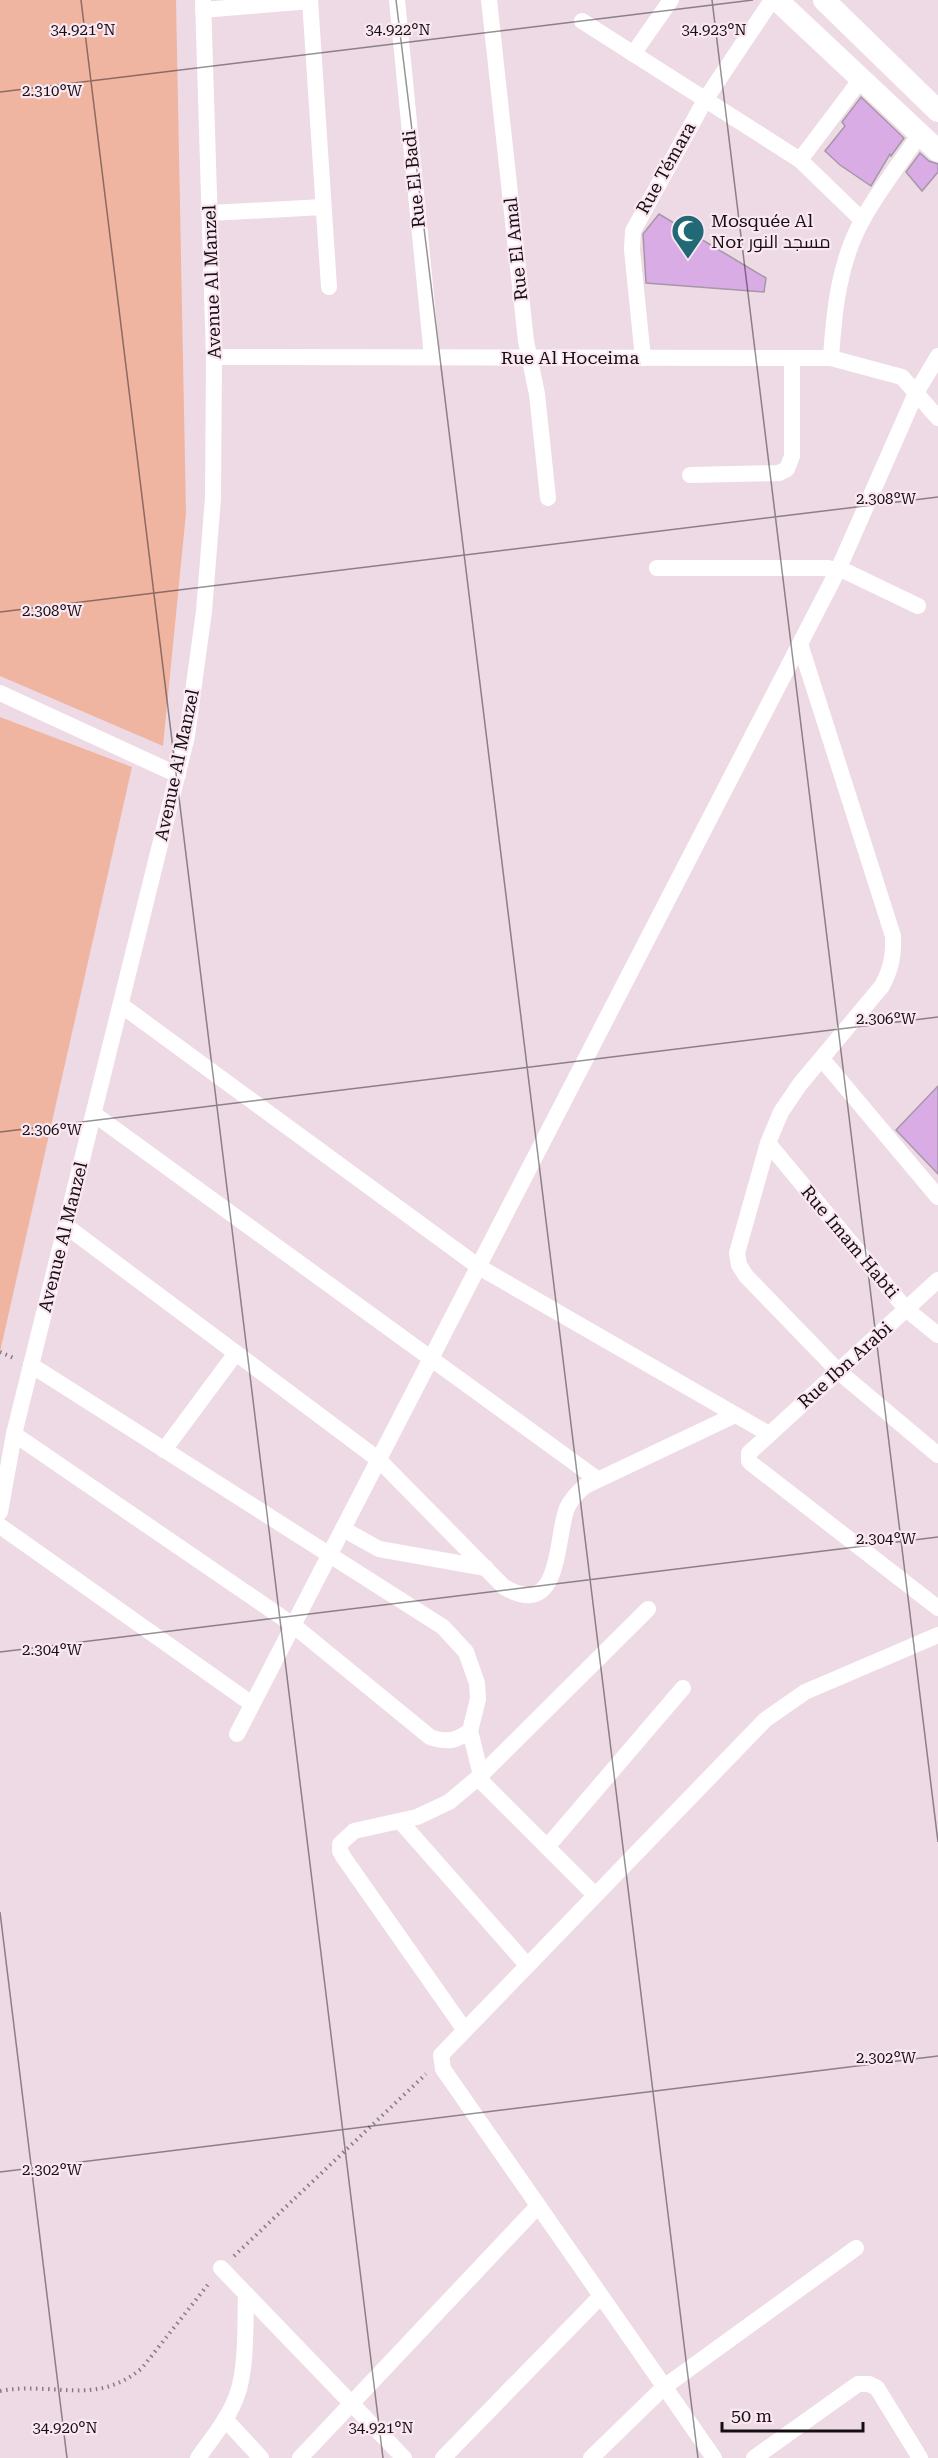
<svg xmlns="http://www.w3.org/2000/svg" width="938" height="2458" font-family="'Roboto Serif',Cairo,serif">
  <rect width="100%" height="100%" fill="#eedae4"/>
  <g fill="#efb5a1">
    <polygon points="0,0 176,0 186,513 163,746 0,676"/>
    <polygon points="0,717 132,767 0,1352"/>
  </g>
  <g fill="#d9ace5" stroke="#a498a7" stroke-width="1.5">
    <polygon points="861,97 904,138 891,156 890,154 871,186 840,165 825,151 845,126 842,122"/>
    <polygon points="920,153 929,161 938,164 938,172 922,191 906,172"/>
    <polygon points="659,214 766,278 764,292 646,283 643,234"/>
    <polygon points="938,1086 938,1174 896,1130"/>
  </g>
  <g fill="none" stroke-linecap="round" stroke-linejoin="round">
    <g stroke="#877a81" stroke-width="4" stroke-dasharray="1.5 4.5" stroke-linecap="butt">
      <polyline points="0,1352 16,1359"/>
      <polyline points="234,2256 426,2074"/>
      <path d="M0 2391C54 2381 96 2407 142 2368L210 2282"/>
    </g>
    <g stroke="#fff" stroke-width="16">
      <polyline points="310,0 329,287"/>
      <polyline points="397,0 432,357"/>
      <polyline points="489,0 526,341 537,394 548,498"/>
      <polyline points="203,10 310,1"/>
      <polyline points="582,21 800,160 862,220"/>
      <polyline points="633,54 671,0"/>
      <polyline points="800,160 861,79"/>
      <polyline points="210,213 323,207"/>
      <polyline points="214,357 831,358 902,377 938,418"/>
      <polyline points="643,358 632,250 633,231 705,100 772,0"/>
      <path d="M831 358C834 311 839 261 863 219 879 190 901 162 920 134"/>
      <polyline points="690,475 779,473 787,469 792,456 792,358"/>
      <polyline points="657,568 828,568 847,572 918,606"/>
      <path d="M800 644 893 936C894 955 891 969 882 986L800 1084 781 1112 768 1143 737 1253 739 1265 746 1276 838 1371 938 1455"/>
      <polyline points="0,693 178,775"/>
      <polyline points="121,1005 479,1267 769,1434"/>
      <polyline points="822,1059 938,1197"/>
      <polyline points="94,1114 597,1479"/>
      <polyline points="768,1143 906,1309 938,1335"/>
      <path d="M66 1226 379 1460 504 1587C562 1621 555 1539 567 1508 571 1499 578 1492 585 1486L735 1415"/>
      <polyline points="938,1280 749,1453 749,1461 752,1464 938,1608"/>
      <polyline points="31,1365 443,1627 466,1652 477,1683 478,1699 470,1731 483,1783 595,1895"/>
      <path d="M14 1434 293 1625 430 1737C447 1743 456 1741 470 1731"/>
      <polyline points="164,1450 236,1353"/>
      <polyline points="0,1512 14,1434 187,736 204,611 213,498 214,357 203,0"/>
      <polyline points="0,1526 252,1704"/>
      <polyline points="343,1529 379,1549 486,1568"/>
      <polyline points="237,1734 838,570 916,393 938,356"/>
      <polyline points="400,1821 527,1965"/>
      <polyline points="547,1847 683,1688"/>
      <polyline points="464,2029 344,1858 340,1851 340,1844 354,1831 417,1817 449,1802 480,1776 648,1609"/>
      <polyline points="221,2268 404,2458"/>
      <polyline points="225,2419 261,2458"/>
      <path d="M198 2458C212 2438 229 2418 237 2395 247 2368 245 2323 246 2294"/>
      <polyline points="300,2458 538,2206"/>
      <polyline points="443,2458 601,2296"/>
      <polyline points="591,2458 664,2387 856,2248"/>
      <polyline points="714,2458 443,2069 441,2055 765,1720 805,1692 938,1635"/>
      <polyline points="754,2458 858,2384 869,2384 877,2388 920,2458"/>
    </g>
    <g stroke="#fff" stroke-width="22">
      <polyline points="777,0 938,151"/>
      <polyline points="824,0 938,111"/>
    </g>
  </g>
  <path fill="none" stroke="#150f12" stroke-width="1.5" stroke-opacity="0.45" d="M81 0 383 2458M396 0 698 2458M712 0 938 1842M0 92 753 0M0 612 938 497M0 1132 938 1017M0 1652 938 1537M0 1912 67 2458M0 2172 938 2056"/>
  <defs>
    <g id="mosque-pin" transform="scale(1.725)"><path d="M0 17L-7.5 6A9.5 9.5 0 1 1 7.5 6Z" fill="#216976" stroke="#fbe7f1"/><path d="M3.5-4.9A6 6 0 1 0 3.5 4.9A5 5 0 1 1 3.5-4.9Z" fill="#fff"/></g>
  </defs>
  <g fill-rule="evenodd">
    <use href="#mosque-pin" x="688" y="231"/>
  </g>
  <g text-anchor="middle" stroke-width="4.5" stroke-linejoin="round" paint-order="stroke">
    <g font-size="18" fill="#150f12" stroke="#fbe7f1">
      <text transform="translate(666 168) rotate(-61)" y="6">Rue Témara</text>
      <text transform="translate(414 179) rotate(-96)" y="6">Rue El Badi</text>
      <text transform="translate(516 249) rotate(-96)" y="6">Rue El Amal</text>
      <text transform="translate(212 282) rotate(-92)" y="6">Avenue Al Manzel</text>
      <text x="570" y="364">Rue Al Hoceima</text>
      <text transform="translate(177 765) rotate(-78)" y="6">Avenue Al Manzel</text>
      <text transform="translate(63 1237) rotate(-76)" y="6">Avenue Al Manzel</text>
      <text transform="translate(850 1242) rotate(50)" y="6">Rue Imam Habti</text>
      <text transform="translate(845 1365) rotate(-42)" y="6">Rue Ibn Arabi</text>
    </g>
    <g font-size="18" fill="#150f12" stroke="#fbe7f1" text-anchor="start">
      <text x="711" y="227">Mosquée Al<tspan x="711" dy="21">Nor مسجد النور</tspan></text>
    </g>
  </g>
  <g font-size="15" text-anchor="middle" fill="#150f12" stroke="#fbe7f1" stroke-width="4.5" stroke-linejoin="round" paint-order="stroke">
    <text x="83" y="35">34.921°N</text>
    <text x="398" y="35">34.922°N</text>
    <text x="714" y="35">34.923°N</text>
    <text x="52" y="96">2.310°W</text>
    <text x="886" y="504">2.308°W</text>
    <text x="52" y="616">2.308°W</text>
    <text x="886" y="1024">2.306°W</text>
    <text x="52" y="1135">2.306°W</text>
    <text x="886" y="1544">2.304°W</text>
    <text x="52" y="1655">2.304°W</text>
    <text x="886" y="2063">2.302°W</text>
    <text x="52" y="2175">2.302°W</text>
    <text x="65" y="2433">34.920°N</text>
    <text x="381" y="2433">34.921°N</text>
  </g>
  <path d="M722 2422v9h141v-9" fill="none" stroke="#150f12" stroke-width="3"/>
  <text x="731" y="2422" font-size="18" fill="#150f12" stroke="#fbe7f1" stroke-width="4.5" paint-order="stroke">50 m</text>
</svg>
